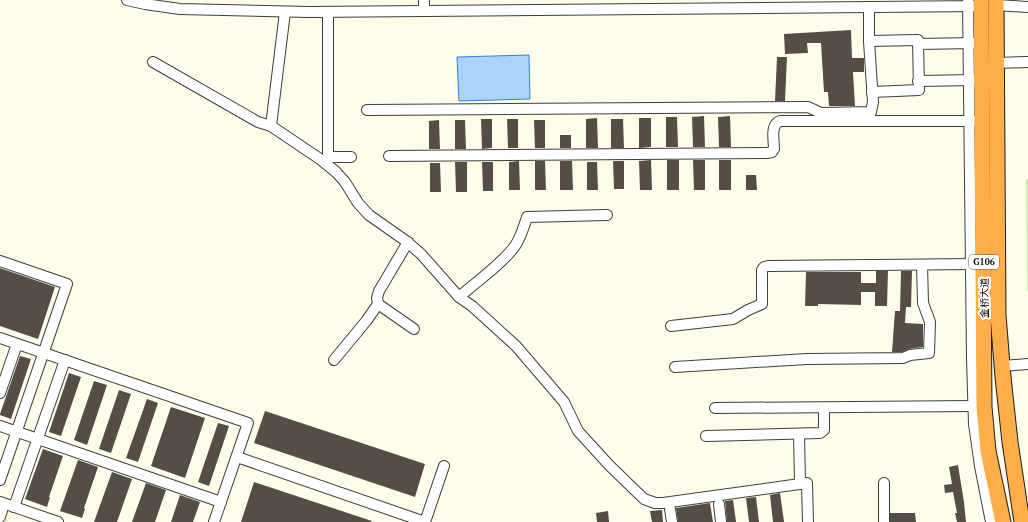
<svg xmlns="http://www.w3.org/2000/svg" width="1028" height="522" font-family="'PT Serif','Noto Sans SC',serif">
  <rect width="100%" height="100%" fill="#fffdea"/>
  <polygon fill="#caecb1" points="1026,179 1028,179 1028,291 1027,291"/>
  <polygon fill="#aad4fa" stroke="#2d82d6" points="529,55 530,99 459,101 457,57"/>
  <g fill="#554e47">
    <polygon points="851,30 852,58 864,58 864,72 853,72 855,106 829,106 828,92 824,92 821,43 807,43 808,53 785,54 784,34"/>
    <polygon points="777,57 787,57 785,101 775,101"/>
    <polygon points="704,116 705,147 693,147 692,117"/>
    <polygon points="730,116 731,147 719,147 718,117"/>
    <polygon points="666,117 677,117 678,147 666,147"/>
    <polygon points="597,118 598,148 586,148 586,119"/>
    <polygon points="639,118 651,118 651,147 639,148"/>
    <polygon points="481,119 492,119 492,148 482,149"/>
    <polygon points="507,119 518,119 518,148 508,148"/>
    <polygon points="611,119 623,119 624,148 611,148"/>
    <polygon points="439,120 440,149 429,149 429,121"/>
    <polygon points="455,120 465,120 466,149 455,149"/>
    <polygon points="534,120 545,120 545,148 535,148"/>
    <rect x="560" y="135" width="11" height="13"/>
    <polygon points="651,160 652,190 640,190 639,161"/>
    <rect x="667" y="160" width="12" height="30"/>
    <polygon points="693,160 705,160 705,190 694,190"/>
    <rect x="719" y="160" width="12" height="30"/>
    <polygon points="519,161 520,190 509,190 509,162"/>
    <polygon points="535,161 545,161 546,190 535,190"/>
    <polygon points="560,161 572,161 573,190 560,190"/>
    <polygon points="613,161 624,161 624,189 614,189"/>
    <polygon points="455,162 467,162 467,192 456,192"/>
    <polygon points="482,162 493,162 493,191 483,191"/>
    <polygon points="587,162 597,162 598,190 587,190"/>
    <polygon points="430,163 440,163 441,192 430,192"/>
    <polygon points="746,175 756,175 757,190 746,190"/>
    <polygon points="0,268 55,287 38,339 0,326"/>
    <polygon points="876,271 888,271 887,306 875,306 875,292 861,292 861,305 818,304 818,306 805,306 806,272 861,272 861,283 876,283"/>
    <polygon points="901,271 912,271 911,307 906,307 905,323 923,324 923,347 909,349 902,352 892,352 895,311 900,311"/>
    <polygon points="20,356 31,359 11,419 0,415 0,414"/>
    <polygon points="69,373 81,377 61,436 49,432"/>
    <polygon points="94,381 107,385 87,445 74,440"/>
    <polygon points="119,390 131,394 111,453 99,449"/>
    <polygon points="147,399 158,403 138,462 126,458"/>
    <polygon points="171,407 205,418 185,478 151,466"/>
    <polygon points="265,411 425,464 415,497 254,443"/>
    <polygon points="218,423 229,426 209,486 198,482"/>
    <polygon points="43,449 63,456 49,497 50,497 47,507 25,499"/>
    <polygon points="78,460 98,467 84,508 85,509 82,518 60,511"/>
    <polygon points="958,465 964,502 966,522 957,522 955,513 957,513 953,492 945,493 944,485 952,484 949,467"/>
    <polygon points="112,472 132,479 117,522 94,522"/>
    <polygon points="254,482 372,521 371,522 241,522"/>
    <polygon points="146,483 166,490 155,522 132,522"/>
    <polygon points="780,493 784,522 773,522 770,495"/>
    <polygon points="180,495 200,502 193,522 171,522"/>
    <polygon points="756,497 759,522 749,522 746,498"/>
    <polygon points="733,500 736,522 727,522 725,501"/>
    <polygon points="710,503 713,522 678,522 676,508"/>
    <polygon points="662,510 663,522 652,522 650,511"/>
    <polygon points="608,511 609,522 597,522 596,513"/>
    <polygon points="890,513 915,513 916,522 890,522"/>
  </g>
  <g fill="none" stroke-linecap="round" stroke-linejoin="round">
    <g stroke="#3e3e3e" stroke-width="12">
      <g id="minor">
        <polyline points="127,0 145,4 180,9 309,12 982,6"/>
        <polyline points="968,0 972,359 974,424 980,466 991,522"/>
        <polyline points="996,5 1028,7"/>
        <polyline points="424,11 424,0"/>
        <polyline points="285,12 271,126 320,159 336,172 345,182 358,203 369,215 406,241 421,254 459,297 472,306 516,346 564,402 578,431 609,465 644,499 655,503 663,503 807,483 808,522"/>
        <polyline points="328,12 328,155 330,157 351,157"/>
        <polyline points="869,41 918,40 919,90 872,92"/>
        <polyline points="918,44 974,43"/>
        <polyline points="153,62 258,122 271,126"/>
        <polyline points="996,63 1028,62"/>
        <polyline points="918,81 974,80"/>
        <polyline points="367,110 808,107 821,113 871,112 873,102 869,41 869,7"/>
        <path d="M389 156 767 153 772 152 774 149C774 140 770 125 780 121H983"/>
        <polyline points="0,261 67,284 0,480"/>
        <path d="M459 297C477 281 501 265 515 246 521 237 524 227 527 217L607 215"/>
        <polyline points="378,304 414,329"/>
        <polyline points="671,326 733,319 748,310 762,304 762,270 764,267 768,266 976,264"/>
        <polyline points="0,338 248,423 214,522"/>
        <polyline points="334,360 367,320 378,304 377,298 379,291 408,242"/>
        <polyline points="1002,366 1028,364"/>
        <polyline points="675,367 807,359 903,358 910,355 929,353 930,322 923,303 922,265"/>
        <polyline points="0,393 17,344"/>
        <polyline points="715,408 973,406"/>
        <polyline points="0,426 221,502"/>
        <polyline points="799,434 800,484"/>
        <polyline points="706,436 820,433 824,430 824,408"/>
        <polyline points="237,457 425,522"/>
        <polyline points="0,502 58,522"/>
        <polyline points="719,504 721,522"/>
        <polyline points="14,507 65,360"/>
        <polyline points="670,509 672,522"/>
        <polyline points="0,517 4,504"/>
        <polyline points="425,522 444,466"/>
        <polyline points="884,522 884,483"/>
      </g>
    </g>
    <g stroke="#1c1c1c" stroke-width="17">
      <g id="highway">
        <polyline points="981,0 984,407 988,451 1003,522"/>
        <polyline points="996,0 998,315 1003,377 1010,442 1022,522"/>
      </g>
    </g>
    <use href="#minor" stroke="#fff" stroke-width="10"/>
    <use href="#highway" stroke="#feae48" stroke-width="15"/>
  </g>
  <g text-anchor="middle" stroke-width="4" stroke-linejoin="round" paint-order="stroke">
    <rect fill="#fff" stroke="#545454" stroke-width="1" x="969" y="255" width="30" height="14" rx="3"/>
    <g font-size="9" font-weight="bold" fill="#0b0b0b">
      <text x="984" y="265">G106</text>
    </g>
    <g font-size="10" fill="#0b0b0b" stroke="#fff">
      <text transform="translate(984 298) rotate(-90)" y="4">金桥大道</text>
    </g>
  </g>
</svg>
